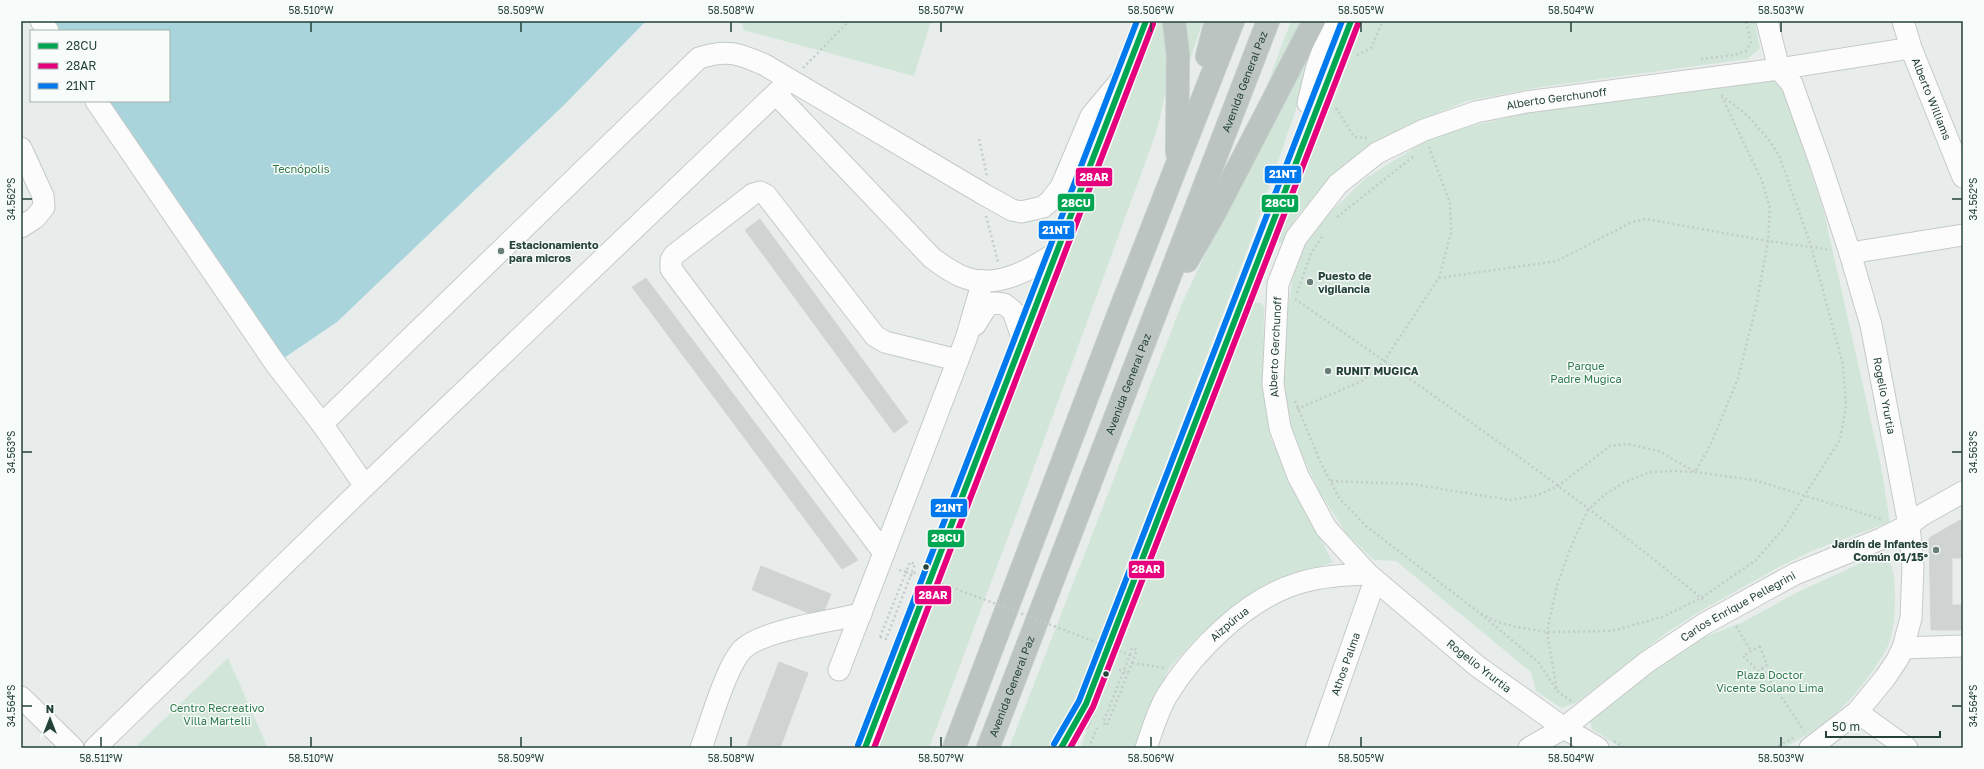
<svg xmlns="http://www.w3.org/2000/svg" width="1984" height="769" font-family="'Golos Text',sans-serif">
  <rect width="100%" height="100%" fill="#e8edeb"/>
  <g fill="#d1e6d8">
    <polygon points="742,21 931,21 914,76 743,30"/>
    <path d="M1157 21H1164C1173 62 1166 94 1156 133L1029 481 929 748H877Z"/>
    <polygon points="1183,21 1203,21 1189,63 1187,63"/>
    <polygon points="1291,21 1308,21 1256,114"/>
    <polygon points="1326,21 1253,235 1073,705 1048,748 1009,748 1183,301 1216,231"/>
    <polygon points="1362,21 1755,21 1760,48 1748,59 1541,87 1467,101 1406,126 1373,145 1335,174 1298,215 1281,243 1277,242"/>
    <polygon points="1771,79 1784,88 1824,212 1881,466 1890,522 1814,550 1781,566 1699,612 1669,631 1576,703 1561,708 1536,691 1531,672 1396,561 1374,560 1346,533 1320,493 1296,442 1283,396 1286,324 1292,281 1301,252 1320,222 1366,178 1435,135 1530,112"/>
    <polygon points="1254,303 1260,303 1264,306 1263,387 1271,439 1320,538 1333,562 1288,577 1245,600 1199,635 1168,670 1138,748 1080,748 1251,305"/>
    <path d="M1878 555 1886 556C1895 568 1895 583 1895 597 1895 614 1894 632 1887 648 1885 654 1879 660 1876 666 1852 703 1823 728 1783 748H1621L1592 729 1590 722 1594 715 1667 659 1697 640 1743 622 1796 593Z"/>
    <polygon points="228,658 268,748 134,748"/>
  </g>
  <polygon fill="#a9d4db" points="52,21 646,21 564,105 337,322 281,360 106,101 169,101 169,31 59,31"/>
  <g fill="#cfd4d2" stroke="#d1d6d4">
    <polygon points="760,219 908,422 894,433 745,230"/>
    <polygon points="646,278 858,560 842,569 632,287"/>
    <polygon points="1960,520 1963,520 1963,558 1952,558 1952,605 1963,605 1963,630 1931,630 1929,538"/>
    <polygon points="761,566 831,594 821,618 752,590"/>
    <polygon points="779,662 808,673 780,748 746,748"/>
  </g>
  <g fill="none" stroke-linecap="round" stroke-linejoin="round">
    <g stroke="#c5cac8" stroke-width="23">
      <g id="minor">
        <polyline points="41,21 48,31"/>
        <path id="s1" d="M1767 21 1779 69 1792 84 1821 165 1850 253 1871 325 1909 525 1913 567 1911 618 1903 648 1897 660 1885 678 1857 712 1810 748"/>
        <path id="s2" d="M1903 21 1911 48 1963 177"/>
        <path d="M777 95 932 258C943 266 954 274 966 278 998 289 1032 269 1057 252"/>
        <polyline points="96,101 275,363 322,424 365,486"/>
        <polyline points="1308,103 1316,70 1333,21"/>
        <polyline points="21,148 43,196 44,207 35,218 21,227"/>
        <polyline points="1850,253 1963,235"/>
        <polyline points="975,325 987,306 994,303 1004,304 1013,311 1023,340"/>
        <path d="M322 424 699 58C727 49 738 53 765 65L985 195 1012 210 1021 212 1043 207 1050 201 1061 187 1091 116 1127 73"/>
        <polyline points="884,553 671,269 671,260 674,255 753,194 760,192 766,195 875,336 885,342 957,360"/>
        <polyline points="1903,648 1963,646"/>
        <polyline points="839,670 966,339 983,281"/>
        <polyline points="21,697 73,748"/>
        <polyline points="1857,712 1907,748"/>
        <polyline points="1079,721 1351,21"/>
        <polyline points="95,748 365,486 790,80"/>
        <path d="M701 748C710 724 726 667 742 650 761 630 833 621 861 614"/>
        <polyline points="865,748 1146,21"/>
        <path id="s3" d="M1146 748C1152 731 1157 713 1166 697 1194 651 1246 599 1299 583 1322 576 1344 575 1368 574"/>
        <path id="s4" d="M1316 748 1375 580"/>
        <path id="s5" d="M1529 748 1564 728 1647 662 1704 624 1795 574 1881 539 1909 525 1922 515 1963 492"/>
        <path id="s6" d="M1598 748 1564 728 1477 666 1368 574 1326 528 1298 476 1280 428 1273 384 1278 284 1296 238 1338 184 1377 153 1424 130 1476 112 1526 102 1779 69 1911 48"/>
      </g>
    </g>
    <g stroke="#c3ccc9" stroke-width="24">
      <g id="highway">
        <polyline points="1174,21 1178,55 1177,152"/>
        <polyline points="1207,56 1216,21"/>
        <polyline points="1187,261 1214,214 1314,21"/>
        <polyline points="954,748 1117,318 1233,21"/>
        <path id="s7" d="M988 748 1268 21"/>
        <polyline points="1061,748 1086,704"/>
      </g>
    </g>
    <g stroke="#c3ccca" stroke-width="2.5" stroke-dasharray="2 3" stroke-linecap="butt">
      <polyline points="1357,55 1371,48 1383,21"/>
      <polyline points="1701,59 1734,55 1746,51 1751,42 1746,21"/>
      <polyline points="803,68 849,21"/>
      <polyline points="1336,108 1354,137 1367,138"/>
      <polyline points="979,139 987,176"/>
      <polyline points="986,216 998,262"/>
      <polyline points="1337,217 1414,156"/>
      <polyline points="1439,278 1557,261 1632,222 1646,219 1768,241 1831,250"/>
      <polyline points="1297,293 1311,254 1323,235"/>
      <path d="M1295 299C1435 396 1575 493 1706 602"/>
      <polyline points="1295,401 1320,461 1339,498 1366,526 1481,614 1539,663 1557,691"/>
      <polyline points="1297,409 1362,381 1384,361 1439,278 1451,233 1450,203 1429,147"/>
      <polyline points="1331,481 1411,484 1510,500 1538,495 1558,486 1610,446 1627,444 1659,451 1695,472 1711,444 1738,378 1756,307 1768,241 1770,208 1762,181 1722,97"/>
      <polyline points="912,572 915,564 910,562 906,572 913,577"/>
      <polyline points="1481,614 1498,622 1516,627 1547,632 1612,631 1662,617 1701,598 1755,561 1783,529 1840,440 1846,406 1843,365 1811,246 1779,155 1768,139 1748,116 1720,94"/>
      <polyline points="1736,626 1751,651"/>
      <polyline points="880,637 906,572 896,569"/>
      <polygon points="1760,646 1767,665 1758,671 1743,656"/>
      <polyline points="1132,663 1165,668"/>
      <polyline points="1762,668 1804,731"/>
      <polyline points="1119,670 1128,673 1137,650 1132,648 1130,655"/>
      <polyline points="1571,701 1557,691 1547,632 1557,585 1572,544 1588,510 1604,495 1625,482 1650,472 1671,471 1695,472 1754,480 1881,519"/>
      <polyline points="1107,725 1128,673"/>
      <polyline points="1614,741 1625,748"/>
      <polyline points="1089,748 1097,728"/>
      <polyline points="1774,748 1795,737"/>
    </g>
    <use href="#minor" stroke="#fcfcfc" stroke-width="21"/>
    <use href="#highway" stroke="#bcc4c2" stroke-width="22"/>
    <polyline stroke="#c3ccca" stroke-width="2.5" stroke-dasharray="2 3" stroke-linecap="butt" points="880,637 886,639 912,572 1130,655 1103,723 1107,725"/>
    <g stroke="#f7fbf9" stroke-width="9">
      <g id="bus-1">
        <polyline points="865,748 1146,21"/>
        <polyline points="1061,748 1086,704 1351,21"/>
      </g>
    </g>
    <g stroke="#f7fbf9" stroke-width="9">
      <g id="bus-2">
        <polyline points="874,748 1153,24"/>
        <polyline points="1070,748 1093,707 1358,24"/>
      </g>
    </g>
    <g stroke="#f7fbf9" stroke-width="9">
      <g id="bus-3">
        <polyline points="1054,744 1079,701 1342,21"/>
        <polyline points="858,745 1137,21"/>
      </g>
    </g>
    <use href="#bus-1" stroke="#00a651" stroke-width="6"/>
    <use href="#bus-2" stroke="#e5007d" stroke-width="6"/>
    <use href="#bus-3" stroke="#0079ef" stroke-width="6"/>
  </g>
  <path fill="none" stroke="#24423a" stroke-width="1.5" d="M311 22V32M521 22V32M731 22V32M941 22V32M1151 22V32M1361 22V32M1571 22V32M1781 22V32M22 199H32M1952 199H1962M22 452H32M1952 452H1962M22 706H32M1952 706H1962M101 737V747M311 737V747M521 737V747M731 737V747M941 737V747M1151 737V747M1361 737V747M1571 737V747M1781 737V747"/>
  <g fill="#697e78" stroke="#f7fbf9" stroke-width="1.5">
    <circle cx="501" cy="251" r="4"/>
    <circle cx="1310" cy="282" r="4"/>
    <circle cx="1328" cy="371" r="4"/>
    <circle cx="1936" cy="550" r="4"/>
  </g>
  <g fill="#24423a" stroke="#f7fbf9" stroke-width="1.5">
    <circle cx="926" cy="567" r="3.5"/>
    <circle cx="1106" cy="674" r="3.5"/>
  </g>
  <g text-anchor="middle" stroke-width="3" stroke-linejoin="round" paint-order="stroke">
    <g font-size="11" fill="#24423a" stroke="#f7fbf9">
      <text dy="4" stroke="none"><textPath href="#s7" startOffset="714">Avenida General Paz</textPath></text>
      <text dy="4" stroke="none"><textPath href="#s6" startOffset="963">Alberto Gerchunoff</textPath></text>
      <text dy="4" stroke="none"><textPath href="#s2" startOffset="83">Alberto Williams</textPath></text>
      <text dy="4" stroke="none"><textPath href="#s6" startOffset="543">Alberto Gerchunoff</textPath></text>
      <text dy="4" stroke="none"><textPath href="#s7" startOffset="390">Avenida General Paz</textPath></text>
      <text dy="4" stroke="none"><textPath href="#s1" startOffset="395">Rogelio Yrurtia</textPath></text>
      <text dy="4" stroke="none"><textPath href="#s5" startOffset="253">Carlos Enrique Pellegrini</textPath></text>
      <text dy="4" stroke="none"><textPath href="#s3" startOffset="152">Aizpúrua</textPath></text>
      <text dy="4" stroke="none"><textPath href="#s4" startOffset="89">Athos Palma</textPath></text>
      <text transform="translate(1479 666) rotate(38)" y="4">Rogelio Yrurtia</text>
      <text dy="4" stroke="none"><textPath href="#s7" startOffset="66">Avenida General Paz</textPath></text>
    </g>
    <g font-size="11" fill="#2d7a4b" stroke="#f7fbf9">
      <text x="301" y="173">Tecnópolis</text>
      <text x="1586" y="370">Parque<tspan x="1586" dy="13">Padre Mugica</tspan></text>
      <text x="1770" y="679">Plaza Doctor<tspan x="1770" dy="13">Vicente Solano Lima</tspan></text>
      <text x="217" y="712">Centro Recreativo<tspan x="217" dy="13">Villa Martelli</tspan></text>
    </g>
    <g font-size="11" font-weight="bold" fill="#24423a" stroke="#f7fbf9" text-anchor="start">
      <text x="509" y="249">Estacionamiento<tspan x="509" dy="13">para micros</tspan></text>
      <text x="1318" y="280">Puesto de<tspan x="1318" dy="13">vigilancia</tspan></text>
      <text x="1336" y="375">RUNIT MUGICA</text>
      <text x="1928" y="548" text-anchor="end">Jardín de Infantes<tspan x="1928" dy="13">Común 01/15°</tspan></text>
    </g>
  </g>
  <g stroke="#f7fbf9" stroke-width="1.5">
    <rect x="1264" y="165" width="38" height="19" rx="4" fill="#0079ef"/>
    <rect x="1075" y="167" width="38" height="20" rx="4" fill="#e5007d"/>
    <rect x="1057" y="193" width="38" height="19" rx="4" fill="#00a651"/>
    <rect x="1261" y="194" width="38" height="19" rx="4" fill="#00a651"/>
    <rect x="1038" y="220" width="37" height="20" rx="4" fill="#0079ef"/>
    <rect x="930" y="498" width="38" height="20" rx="4" fill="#0079ef"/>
    <rect x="927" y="529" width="38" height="19" rx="4" fill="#00a651"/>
    <rect x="1128" y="560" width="37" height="19" rx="4" fill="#e5007d"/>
    <rect x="914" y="585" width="38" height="20" rx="4" fill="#e5007d"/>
  </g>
  <g font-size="11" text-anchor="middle" font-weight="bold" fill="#fff">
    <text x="1283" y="178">21NT</text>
    <text x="1094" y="181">28AR</text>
    <text x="1076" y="207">28CU</text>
    <text x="1280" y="207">28CU</text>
    <text x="1056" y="234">21NT</text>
    <text x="949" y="512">21NT</text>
    <text x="946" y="542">28CU</text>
    <text x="1146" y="573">28AR</text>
    <text x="933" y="599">28AR</text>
  </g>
  <rect width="1984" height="769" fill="none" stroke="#f7fbf9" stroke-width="44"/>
  <rect x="30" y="30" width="140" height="72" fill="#f7fbf9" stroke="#a3b1ad"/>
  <rect x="38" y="43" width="20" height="6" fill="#00a651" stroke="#a3b1ad"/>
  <text x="66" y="50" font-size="12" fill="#24423a">28CU</text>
  <rect x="38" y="63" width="20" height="6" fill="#e5007d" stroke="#a3b1ad"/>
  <text x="66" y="70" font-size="12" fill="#24423a">28AR</text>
  <rect x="38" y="83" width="20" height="6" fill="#0079ef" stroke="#a3b1ad"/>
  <text x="66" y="90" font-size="12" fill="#24423a">21NT</text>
  <g transform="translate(50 719)" stroke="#f7fbf9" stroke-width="3" paint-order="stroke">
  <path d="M0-3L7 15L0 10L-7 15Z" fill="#24423a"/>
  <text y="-6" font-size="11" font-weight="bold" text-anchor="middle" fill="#24423a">N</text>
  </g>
  <path d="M1826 731v6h114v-6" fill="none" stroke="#24423a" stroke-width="2"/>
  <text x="1832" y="731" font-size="12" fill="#24423a" stroke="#f7fbf9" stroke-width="3" paint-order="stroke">50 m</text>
  <rect x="22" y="22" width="1940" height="725" fill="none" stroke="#24423a" stroke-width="1.5"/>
  <g font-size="10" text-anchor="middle" fill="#24423a">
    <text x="311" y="14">58.510°W</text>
    <text x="521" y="14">58.509°W</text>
    <text x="731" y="14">58.508°W</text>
    <text x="941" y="14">58.507°W</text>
    <text x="1151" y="14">58.506°W</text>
    <text x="1361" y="14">58.505°W</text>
    <text x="1571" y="14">58.504°W</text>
    <text x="1781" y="14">58.503°W</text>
    <text transform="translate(11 199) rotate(-90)" y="4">34.562°S</text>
    <text transform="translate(1973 199) rotate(-90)" y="4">34.562°S</text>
    <text transform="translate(11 452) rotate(-90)" y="4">34.563°S</text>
    <text transform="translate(1973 452) rotate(-90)" y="4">34.563°S</text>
    <text transform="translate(11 706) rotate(-90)" y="4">34.564°S</text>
    <text transform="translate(1973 706) rotate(-90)" y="4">34.564°S</text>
    <text x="101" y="762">58.511°W</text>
    <text x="311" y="762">58.510°W</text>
    <text x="521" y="762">58.509°W</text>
    <text x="731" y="762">58.508°W</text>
    <text x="941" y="762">58.507°W</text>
    <text x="1151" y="762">58.506°W</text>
    <text x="1361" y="762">58.505°W</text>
    <text x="1571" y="762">58.504°W</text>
    <text x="1781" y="762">58.503°W</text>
  </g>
</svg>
